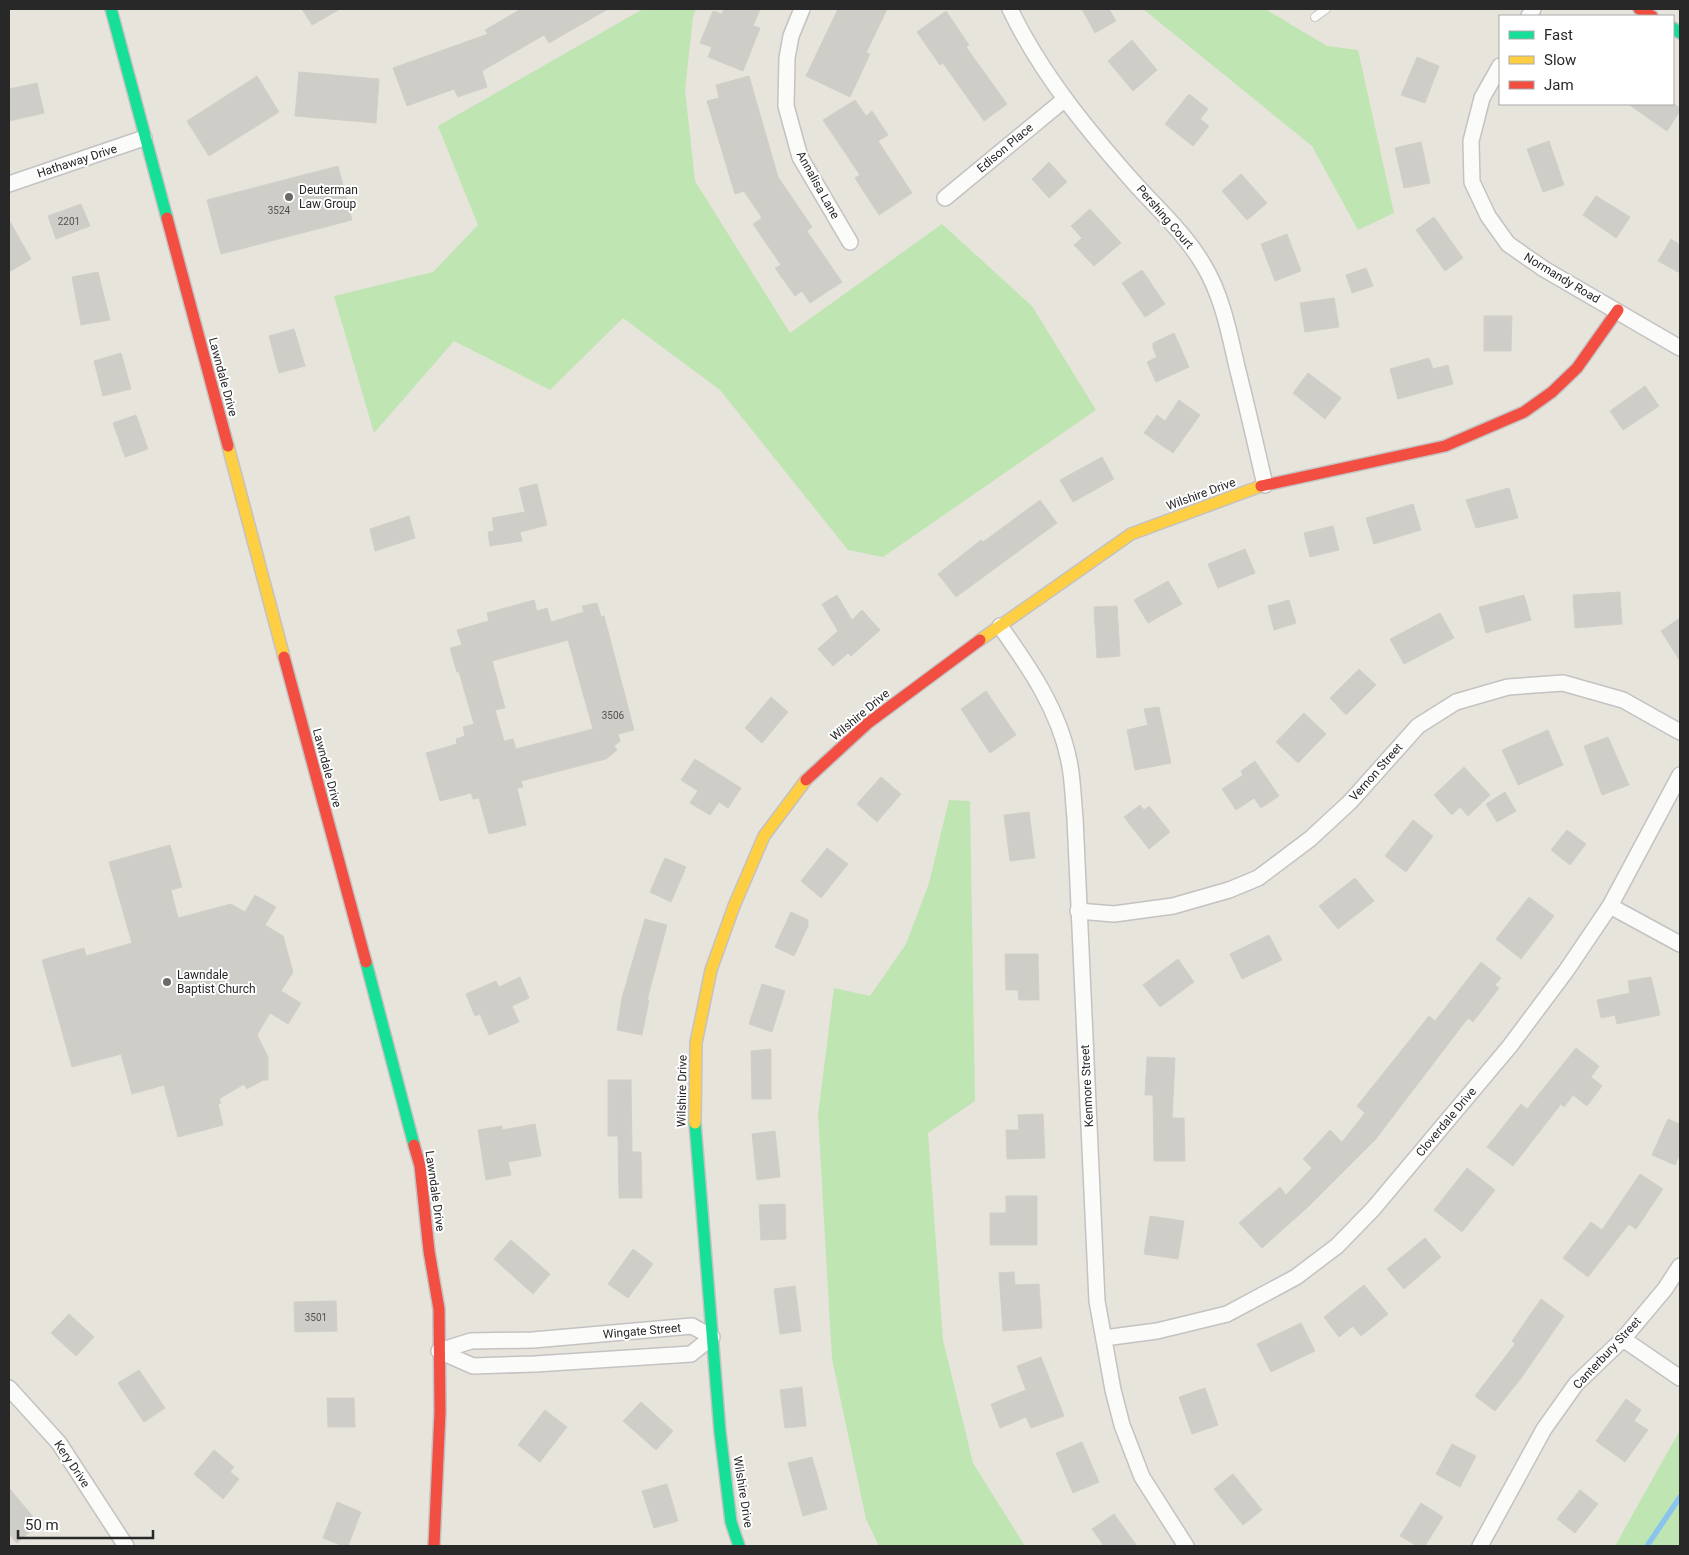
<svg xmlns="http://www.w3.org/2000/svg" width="1689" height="1555" font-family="Roboto,sans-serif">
  <rect width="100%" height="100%" fill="#e7e4dc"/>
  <g fill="#bfe5b2">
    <polygon points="643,9 696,9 693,17 685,90 695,181 790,333 942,224 1032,306 1096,410 883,557 848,550 720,390 623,318 550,390 454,341 374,433 334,296 433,272 478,225 438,126"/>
    <polygon points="1143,9 1265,9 1327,46 1358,50 1394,213 1358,230 1312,146"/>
    <polygon points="949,800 970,801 975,1101 928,1133 943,1340 973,1463 1025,1546 879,1546 866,1519 832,1359 818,1115 834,988 870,996 906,944 929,883"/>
    <polygon points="1680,1430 1680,1546 1615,1546"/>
  </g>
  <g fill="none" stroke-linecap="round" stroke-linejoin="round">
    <polyline stroke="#8ac4ee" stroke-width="5.5" points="1647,1546 1680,1497"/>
  </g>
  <g fill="#cfcdc8" stroke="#d2cfc8" fill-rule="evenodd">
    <polygon points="302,9 340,9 312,25"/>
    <polygon points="521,9 608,9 549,43 544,35 482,71 487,87 458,97 454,89 407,106 393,68 488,34 485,30"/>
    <polygon points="724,9 760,9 753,26 760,28 743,71 708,57 712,47 700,43 713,11 722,14"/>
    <polygon points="838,9 887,9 866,53 870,54 850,97 806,76"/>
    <polygon points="1082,9 1109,9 1116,21 1095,33"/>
    <polygon points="946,11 969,45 966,47 1007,104 984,121 943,63 940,65 917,32"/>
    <polygon points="1132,40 1157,70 1133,91 1108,61"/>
    <polygon points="1417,57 1439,66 1425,103 1401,95"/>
    <polygon points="299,72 379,79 376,123 295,116"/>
    <polygon points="257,76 279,112 209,156 187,121"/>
    <polygon points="749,76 778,177 812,227 807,231 842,282 810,303 802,291 795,296 775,268 781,265 753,224 762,218 744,191 735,194 707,101 719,98 716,85"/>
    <polygon points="37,83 44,113 9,121 9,89"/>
    <polygon points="1189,94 1208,109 1200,119 1209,126 1193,146 1165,124"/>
    <polygon points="855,100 866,116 872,111 888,135 878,141 912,193 879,215 855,178 860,175 823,120"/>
    <polygon points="1628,104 1674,104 1680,108 1680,111 1667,131"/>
    <polygon points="1549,141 1564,185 1543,192 1527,149"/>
    <polygon points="1421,142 1430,183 1404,188 1395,148"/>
    <polygon points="1049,162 1067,182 1049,198 1032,179"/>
    <polygon points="338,166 352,220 221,254 207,200"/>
    <polygon points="1241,174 1267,203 1247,220 1222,191"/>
    <polygon points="1596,196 1630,217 1616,238 1583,215"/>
    <polygon points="81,204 90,226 56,239 48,216"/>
    <polygon points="1090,209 1121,243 1094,266 1074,245 1082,238 1071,226"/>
    <polygon points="1434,217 1463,258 1445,271 1416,230"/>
    <polygon points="9,220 31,259 9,272"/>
    <polygon points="1287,234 1301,271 1275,281 1261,244"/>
    <polygon points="1671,239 1680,245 1680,273 1658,261"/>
    <polygon points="1366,268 1373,286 1352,293 1346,275"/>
    <polygon points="1142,270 1165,304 1145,317 1122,283"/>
    <polygon points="98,272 110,320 81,325 72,277"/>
    <polygon points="1334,298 1339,327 1305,332 1300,303"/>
    <polygon points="1484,316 1512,316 1511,351 1484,351"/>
    <polygon points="294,329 305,366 279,373 269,336"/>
    <polygon points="1174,333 1189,367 1156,382 1147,362 1157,357 1153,348 1153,343"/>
    <polygon points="121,353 131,389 103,396 94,361"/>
    <polygon points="1429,358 1433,369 1448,365 1453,384 1398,399 1390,369"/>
    <polygon points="1308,373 1341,398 1325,419 1293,393"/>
    <polygon points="1645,386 1659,406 1623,430 1610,411"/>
    <polygon points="1179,400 1200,415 1173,453 1144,433 1157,415 1165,421"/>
    <polygon points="136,415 148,449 125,457 113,423"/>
    <polygon points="1102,457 1114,479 1073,502 1060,480"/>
    <polygon points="537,484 547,525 520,532 522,541 490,546 488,532 494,531 492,518 525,512 519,488"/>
    <polygon points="1509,488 1518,518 1476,528 1466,500"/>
    <polygon points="1040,500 1057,523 956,597 938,574 981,540 983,542"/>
    <polygon points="1413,504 1421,530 1374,544 1366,518"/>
    <polygon points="409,516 415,538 375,551 370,529"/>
    <polygon points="1333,526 1339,550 1310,557 1304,533"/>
    <polygon points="1245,549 1255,573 1218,588 1208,564"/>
    <polygon points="1168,581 1182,604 1148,623 1134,600"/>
    <polygon points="1620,592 1622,624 1575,628 1573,595"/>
    <polygon points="837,595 852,620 862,610 880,630 851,656 848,653 833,666 818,649 838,631 822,604"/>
    <polygon points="1524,595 1531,620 1486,633 1479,607"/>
    <path d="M534 600 537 611 547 608 551 622 584 612 582 606 597 603 601 617 604 616 634 730 618 734 620 741 614 746 617 750 606 759 521 781 523 787 517 788 526 825 489 834 479 798 473 799 471 793 440 801 426 753 457 744 456 739 465 736 463 727 474 724 459 672H457L450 648 462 645 457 630 489 621 487 613ZM568 640 593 729 516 749 513 739 504 741 495 710 505 708 492 661Z"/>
    <polygon points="1289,600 1296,623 1274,630 1268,606"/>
    <polygon points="1117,606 1120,656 1097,658 1094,607"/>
    <polygon points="1440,613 1454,638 1404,664 1390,639"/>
    <polygon points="1680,618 1680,661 1661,631"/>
    <polygon points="1359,669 1376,685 1346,715 1330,698"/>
    <polygon points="986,691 1016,735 990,753 961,709"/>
    <polygon points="771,697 788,712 762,743 745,728"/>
    <polygon points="1159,707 1171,763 1135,770 1127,730 1148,725 1144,709"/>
    <polygon points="1304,713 1326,734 1298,763 1276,742"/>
    <polygon points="1548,730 1563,765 1518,785 1502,750"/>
    <polygon points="1608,737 1629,785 1602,795 1584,746"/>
    <polygon points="695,759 741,788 728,808 719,802 710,815 690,803 698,791 681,780"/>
    <polygon points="1255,761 1279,796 1261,808 1254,798 1236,810 1222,789 1243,775 1241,771"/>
    <polygon points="1464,767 1490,795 1468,816 1460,807 1452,815 1434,795"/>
    <polygon points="881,777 901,794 877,822 857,804"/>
    <polygon points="1505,792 1516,811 1497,822 1486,804"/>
    <polygon points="1140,805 1144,810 1149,806 1170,832 1149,849 1124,817"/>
    <polygon points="1029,812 1035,858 1010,861 1004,815"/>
    <polygon points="1413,820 1433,836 1406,872 1385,856"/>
    <polygon points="1567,830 1586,844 1570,865 1551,850"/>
    <polygon points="170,845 182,887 171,890 178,918 231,904 245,912 255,895 276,907 265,925 283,936 293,972 281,991 301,1003 288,1024 270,1013 257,1035 268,1057 268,1080 263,1080 247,1089 244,1084 219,1099 221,1103 218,1104 223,1125 178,1137 164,1085 132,1094 121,1054 72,1067 42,960 84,948 86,956 132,943 109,862"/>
    <polygon points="827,848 848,864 821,898 801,881"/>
    <polygon points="665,858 686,867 671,902 650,892"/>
    <polygon points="1355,878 1374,901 1338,929 1319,906"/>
    <polygon points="1529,897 1554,916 1521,959 1496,939"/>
    <polygon points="791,912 808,920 808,926 794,956 775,947"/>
    <polygon points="645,919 667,925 647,1000 649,1000 642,1035 617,1030 622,998"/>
    <polygon points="1269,935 1282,960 1242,979 1230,954"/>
    <polygon points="1005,954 1038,954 1039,1000 1019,1000 1018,990 1006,990"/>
    <polygon points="1178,959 1194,982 1160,1007 1143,985"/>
    <polygon points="1481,962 1501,978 1495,985 1499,988 1473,1022 1468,1018 1375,1140 1309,1206 1262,1248 1239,1223 1280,1187 1286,1195 1312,1168 1303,1159 1330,1130 1342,1142 1365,1113 1357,1106 1429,1016 1435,1021"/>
    <polygon points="520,977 529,998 512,1006 519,1022 489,1035 480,1014 475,1016 466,994 496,981 499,987"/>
    <polygon points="1651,977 1660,1015 1617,1024 1615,1015 1601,1018 1597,1000 1630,993 1628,981"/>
    <polygon points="762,984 785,991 772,1032 749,1024"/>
    <polygon points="1576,1048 1599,1066 1591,1077 1602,1086 1587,1106 1573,1095 1564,1107 1561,1104 1513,1166 1487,1147 1521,1104 1527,1109"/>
    <polygon points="771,1049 771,1099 752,1099 751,1051"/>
    <polygon points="1147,1057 1175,1058 1172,1118 1184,1118 1185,1161 1154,1161 1153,1095 1145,1095"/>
    <polygon points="608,1080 631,1080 632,1152 641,1152 642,1198 619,1198 618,1136 608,1136"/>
    <polygon points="1043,1114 1045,1158 1007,1159 1006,1130 1019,1130 1018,1115"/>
    <polygon points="1668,1119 1680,1124 1680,1153 1675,1165 1652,1155"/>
    <polygon points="535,1124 541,1156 508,1162 511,1175 486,1180 478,1130 502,1126 502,1130"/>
    <polygon points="775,1131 780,1177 757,1180 752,1134"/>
    <polygon points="1467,1168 1495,1190 1462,1232 1434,1210"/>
    <polygon points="1640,1174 1663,1189 1636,1229 1629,1224 1588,1277 1563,1258 1591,1222 1602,1230"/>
    <polygon points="1006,1196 1037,1196 1037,1245 990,1245 990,1213 1006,1213"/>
    <polygon points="785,1204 786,1239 761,1240 759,1205"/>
    <polygon points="1150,1216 1184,1221 1178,1259 1144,1254"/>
    <polygon points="1425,1238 1441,1257 1404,1289 1387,1269"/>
    <polygon points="511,1240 550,1274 533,1294 494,1259"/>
    <polygon points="633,1249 653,1264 628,1298 608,1284"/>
    <polygon points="1014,1272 1015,1285 1039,1284 1042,1328 1003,1331 999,1273"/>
    <polygon points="1364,1285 1388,1314 1361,1336 1353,1326 1339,1337 1324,1317"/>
    <polygon points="795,1286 801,1331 780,1334 774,1289"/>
    <polygon points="1541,1299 1564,1316 1522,1377 1495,1411 1475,1396 1515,1344 1512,1341"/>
    <polygon points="336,1301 337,1331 295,1332 294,1302"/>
    <polygon points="69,1314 94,1337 76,1356 51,1333"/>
    <polygon points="1301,1323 1315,1351 1271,1372 1257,1344"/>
    <polygon points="1041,1357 1064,1416 1031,1428 1026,1417 1000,1428 991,1404 1026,1390 1017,1366"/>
    <polygon points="139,1370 165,1408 144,1422 118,1383"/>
    <polygon points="802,1387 806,1426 785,1428 780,1390"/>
    <polygon points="1205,1388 1218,1425 1192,1434 1179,1397"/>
    <polygon points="327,1398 354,1398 355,1427 328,1427"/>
    <polygon points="1626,1399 1641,1410 1634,1421 1648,1430 1625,1462 1596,1441"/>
    <polygon points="641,1402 673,1431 656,1450 623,1421"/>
    <polygon points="545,1410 567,1427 540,1462 518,1445"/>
    <polygon points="1082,1442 1099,1482 1073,1493 1056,1453"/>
    <polygon points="1452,1444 1476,1456 1460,1487 1436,1474"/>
    <polygon points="214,1450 234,1467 230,1472 239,1479 223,1499 194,1474"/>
    <polygon points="812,1457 827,1509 803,1516 788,1463"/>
    <polygon points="1233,1474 1262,1510 1243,1525 1214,1489"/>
    <polygon points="667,1484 678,1521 654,1528 642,1491"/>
    <polygon points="9,1488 39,1524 17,1543 9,1534"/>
    <polygon points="1580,1490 1598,1504 1575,1533 1557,1519"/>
    <polygon points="337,1502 361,1512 348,1546 343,1546 323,1538"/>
    <polygon points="1421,1503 1443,1517 1425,1546 1417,1546 1400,1536"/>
    <polygon points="1114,1514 1137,1546 1104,1546 1092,1529"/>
  </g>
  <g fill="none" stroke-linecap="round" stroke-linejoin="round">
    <g stroke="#c4c2c2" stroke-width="10">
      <polyline id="lane" points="1315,17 1326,9"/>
    </g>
    <g stroke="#c4c2c2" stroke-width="18">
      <g id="street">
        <polyline points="802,9 791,36 787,58 786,106 800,157 850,242"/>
        <path d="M1010 9C1041 74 1089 132 1137 186 1160 211 1185 234 1203 264 1222 295 1229 332 1237 367 1247 406 1256 446 1265 485"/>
        <polyline points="1529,16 1533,9"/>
        <polyline points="1500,66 1482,98 1471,141 1472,182 1488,216 1508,244 1544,269 1680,348"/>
        <polyline points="9,184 144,138"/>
        <polyline points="945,198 1065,99"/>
        <path d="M1000 626C1029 667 1059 710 1069 761 1073 779 1073 799 1075 818L1097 1301 1113 1390 1122 1425 1142 1477 1186 1546"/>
        <polyline points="1610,906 1680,944"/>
        <polyline points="1078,911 1114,914 1173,906 1229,890 1258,878 1310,839 1350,802 1418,726 1456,702 1508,687 1563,683 1623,700 1680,732"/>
        <polygon points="692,1326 712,1337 691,1354 535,1364 473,1366 439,1351 471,1341 533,1340"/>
        <polyline points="1104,1338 1157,1331 1227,1314 1296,1277 1337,1246 1373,1209 1510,1046 1566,971 1610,906 1680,775"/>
        <polyline points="1623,1339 1680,1378"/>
        <polyline points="9,1388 59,1443 126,1546"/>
        <polyline points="1480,1546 1544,1429 1576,1384 1623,1339 1665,1289 1680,1266"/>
      </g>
    </g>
    <g stroke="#c4c2c2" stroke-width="14">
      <g id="fast">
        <polyline points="111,9 167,218"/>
        <polyline points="1673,28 1680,33"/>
        <polyline points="366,962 414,1145"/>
        <polyline points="695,1123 720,1432 731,1522 739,1546"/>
      </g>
    </g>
    <g stroke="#c4c2c2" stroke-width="14">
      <g id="slow">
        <polyline points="228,446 284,657"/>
        <polyline points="980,640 1131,534 1261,486"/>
        <polyline points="695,1123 696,1043 711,970 734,906 764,836 806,780"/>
      </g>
    </g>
    <g stroke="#c4c2c2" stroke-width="14">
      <g id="jam">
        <polyline points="1639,9 1652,16"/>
        <polyline points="167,218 228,446"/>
        <polyline points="1261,486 1445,446 1524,412 1552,392 1577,368 1618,310"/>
        <polyline points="284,657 366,962"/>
        <polyline points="806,780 868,723 980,640"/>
        <polyline points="414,1145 420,1166 429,1251 439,1309 440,1412 434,1546"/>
      </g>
    </g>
    <use href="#lane" stroke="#fbfbfa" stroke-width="8"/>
    <use href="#street" stroke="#fbfbfa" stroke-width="15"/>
    <use href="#fast" stroke="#16e098" stroke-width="11"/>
    <use href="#slow" stroke="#ffcf43" stroke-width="11"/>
    <use href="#jam" stroke="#f24e42" stroke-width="11"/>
  </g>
  <g fill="#6b6a67" stroke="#fff" stroke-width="2">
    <circle cx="289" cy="197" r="5"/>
    <circle cx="167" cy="982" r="5"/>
  </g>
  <g text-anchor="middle" stroke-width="4" stroke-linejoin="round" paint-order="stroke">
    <g font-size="10" fill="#525251">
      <text x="279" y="214">3524</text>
      <text x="69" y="225">2201</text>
      <text x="613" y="719">3506</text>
      <text x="316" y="1321">3501</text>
    </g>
    <g font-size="12" fill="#282828" stroke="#fff">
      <text transform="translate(1005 148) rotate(-40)" y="4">Edison Place</text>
      <text transform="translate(77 161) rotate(-18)" y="4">Hathaway Drive</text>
      <text transform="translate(818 185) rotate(61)" y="4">Annalisa Lane</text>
      <text transform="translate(1165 217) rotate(49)" y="4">Pershing Court</text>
      <text transform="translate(1562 278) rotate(31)" y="4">Normandy Road</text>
      <text transform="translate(223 377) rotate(75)" y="4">Lawndale Drive</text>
      <text transform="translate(1201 494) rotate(-20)" y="4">Wilshire Drive</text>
      <text transform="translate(860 715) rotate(-40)" y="4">Wilshire Drive</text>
      <text transform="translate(327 768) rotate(75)" y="4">Lawndale Drive</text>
      <text transform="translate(1376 772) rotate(-48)" y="4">Vernon Street</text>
      <text transform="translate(1087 1086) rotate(-93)" y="4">Kenmore Street</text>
      <text transform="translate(682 1091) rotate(-89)" y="4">Wilshire Drive</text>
      <text transform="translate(1446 1122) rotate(-50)" y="4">Cloverdale Drive</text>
      <text transform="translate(435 1191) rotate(82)" y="4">Lawndale Drive</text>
      <text transform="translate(642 1331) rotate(-5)" y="4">Wingate Street</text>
      <text transform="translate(1607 1353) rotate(-47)" y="4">Canterbury Street</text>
      <text transform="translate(72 1464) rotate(56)" y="4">Kery Drive</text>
      <text transform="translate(743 1492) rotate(81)" y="4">Wilshire Drive</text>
    </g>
    <g font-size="12" fill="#282828" stroke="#fff" text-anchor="start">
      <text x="299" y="194">Deuterman<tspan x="299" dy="14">Law Group</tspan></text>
      <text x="177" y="979">Lawndale<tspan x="177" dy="14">Baptist Church</tspan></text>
    </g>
  </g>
  <rect width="1689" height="1555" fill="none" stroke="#282828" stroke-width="20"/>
  <rect x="1499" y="15" width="175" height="90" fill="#ffffff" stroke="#a9a9a9"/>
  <rect x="1509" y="31" width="25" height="8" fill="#16e098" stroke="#a9a9a9"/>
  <text x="1544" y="40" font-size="15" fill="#282828">Fast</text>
  <rect x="1509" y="56" width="25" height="8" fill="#ffcf43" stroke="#a9a9a9"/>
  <text x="1544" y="65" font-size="15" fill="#282828">Slow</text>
  <rect x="1509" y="81" width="25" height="8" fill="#f24e42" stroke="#a9a9a9"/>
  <text x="1544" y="90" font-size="15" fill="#282828">Jam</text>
  <path d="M18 1530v8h135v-8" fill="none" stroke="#282828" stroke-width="2.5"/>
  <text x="25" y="1530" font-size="15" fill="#282828" stroke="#ffffff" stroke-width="4" paint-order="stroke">50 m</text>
</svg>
